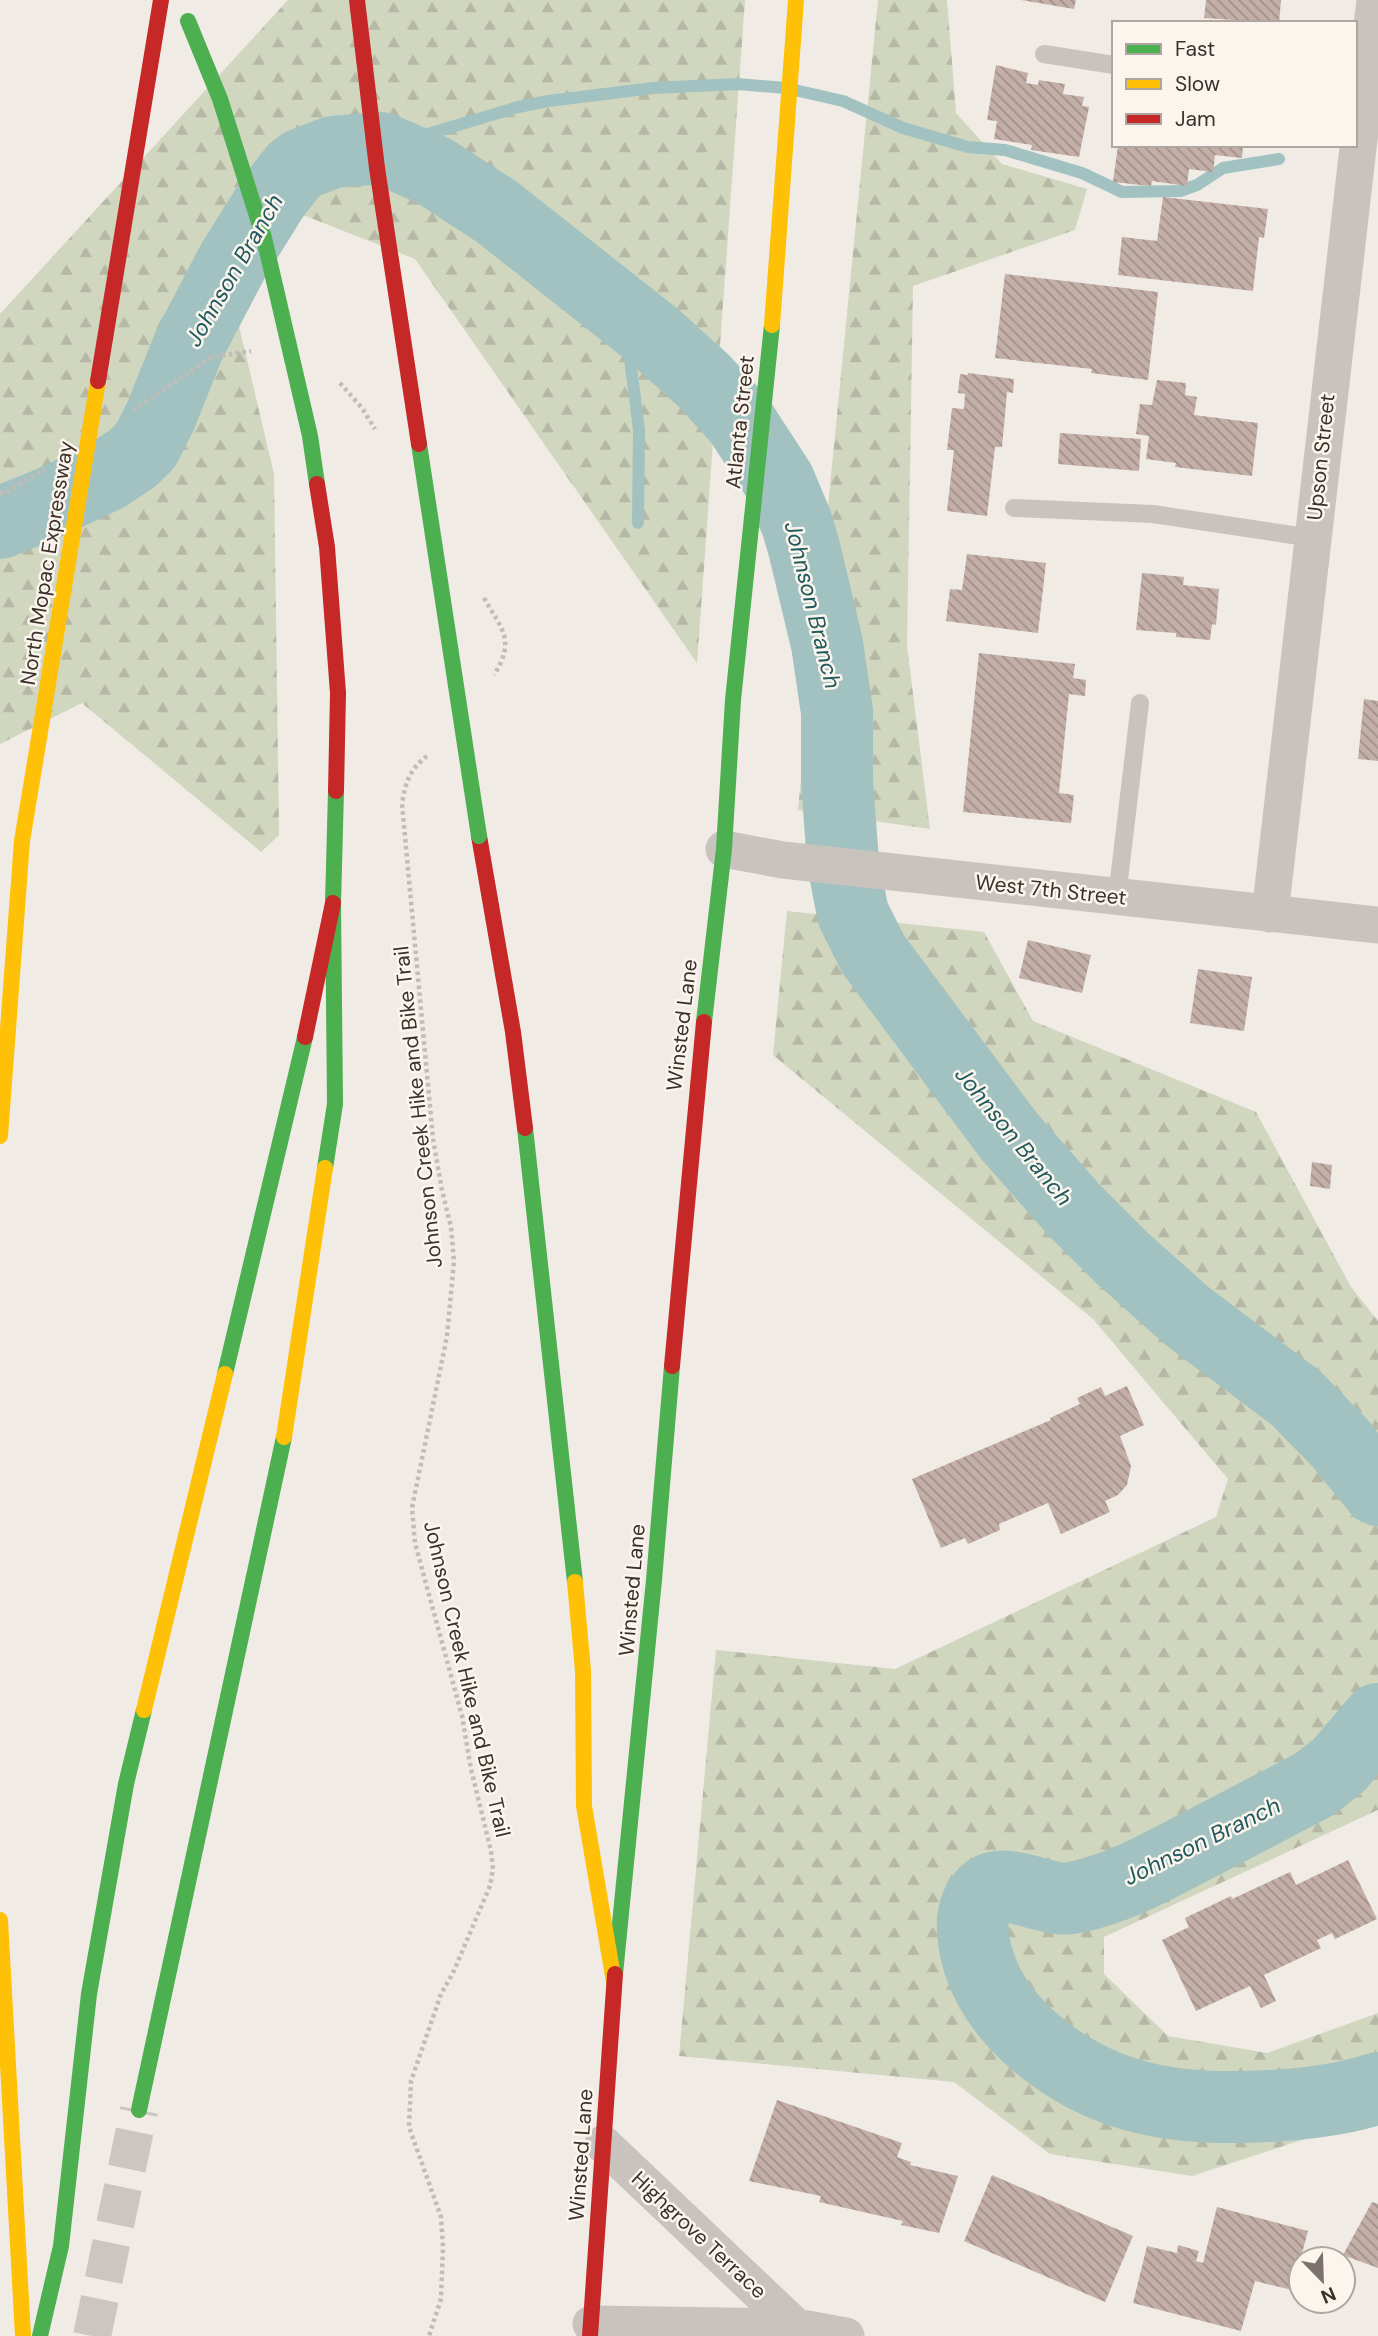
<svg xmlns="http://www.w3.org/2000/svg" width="1378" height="2336" font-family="'DM Sans',sans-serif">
  <defs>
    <pattern id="forest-firs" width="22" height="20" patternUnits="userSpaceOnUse" patternTransform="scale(1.75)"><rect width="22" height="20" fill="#d1d6bf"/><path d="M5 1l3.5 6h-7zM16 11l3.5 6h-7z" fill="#b4b8a4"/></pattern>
    <pattern id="building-back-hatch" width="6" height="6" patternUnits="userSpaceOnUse" patternTransform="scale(1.75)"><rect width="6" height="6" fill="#c3afa7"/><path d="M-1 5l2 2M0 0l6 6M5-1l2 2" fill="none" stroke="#a08f88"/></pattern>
  </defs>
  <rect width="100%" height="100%" fill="#f0ebe5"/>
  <g fill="url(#forest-firs)">
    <polygon points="288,0 745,0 697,663 415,259 303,215 221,250 274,474 279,835 261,852 82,703 0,744 0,314"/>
    <polygon points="878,0 947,0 956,113 1002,164 1087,189 1075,230 913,286 907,646 930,829 798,810"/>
    <polygon points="787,911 984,932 1033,1021 1256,1112 1351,1287 1378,1321 1378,1810 1104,1937 1104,1974 1168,2036 1267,2053 1378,2013 1378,2115 1192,2176 1050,2154 954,2082 679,2056 716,1650 895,1669 1216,1517 1228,1479 1093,1319 773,1055"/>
  </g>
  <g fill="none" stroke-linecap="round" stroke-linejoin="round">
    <g stroke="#a1c2c1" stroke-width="12">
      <polyline points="381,148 518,107 548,101 653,88 738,84 786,88 843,101 903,128 968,147 1005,150 1082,173 1122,192 1180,191 1197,185 1223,168 1279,159"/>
      <polyline points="624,312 639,430 638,523"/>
    </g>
    <g stroke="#a1c2c1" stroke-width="72">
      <polyline points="0,523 51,502 106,476 133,458 146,445 161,415 189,345 233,261 273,197 294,170 302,164 333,152 381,148 434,171 497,212 654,336 704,381 740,421 779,481 797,524 804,548 827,644 837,712 837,781 843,862 853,914 873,954 1009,1136 1074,1210 1122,1258 1187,1316 1296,1398 1340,1443 1378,1490"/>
      <path d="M1378 1719 1339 1765 1315 1784C1273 1806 1231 1828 1189 1850 1151 1870 1114 1890 1072 1898 1046 1903 1005 1874 985 1893 967 1911 972 1940 979 1963 990 1996 1010 2021 1036 2043 1106 2102 1181 2111 1269 2106 1306 2104 1343 2100 1378 2088"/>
    </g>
  </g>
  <g fill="url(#building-back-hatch)">
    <polygon points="1021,0 1076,0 1074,9"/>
    <polygon points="1206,0 1281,0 1279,23 1204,18"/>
    <polygon points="996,65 1028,73 1026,83 1038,85 1039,80 1065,84 1063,94 1084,97 1082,106 1089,107 1079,157 1031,150 1032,145 994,139 997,121 987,120"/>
    <polygon points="1118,145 1243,145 1242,158 1215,155 1213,172 1189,169 1187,186 1152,181 1151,186 1113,182"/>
    <polygon points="1163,197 1268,209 1264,238 1259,237 1253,291 1118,275 1122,237 1157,241"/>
    <polygon points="1005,274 1158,292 1148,380 1091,373 1092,369 995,358"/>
    <polygon points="968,373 1014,379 1013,393 1007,392 1002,447 995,447 987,516 947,511 954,450 947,450 952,408 964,409 965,394 958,393 960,374 968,375"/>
    <polygon points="1157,380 1186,383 1185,395 1197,397 1194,415 1258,423 1252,476 1175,467 1176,463 1146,459 1149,436 1136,434 1140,404 1152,405"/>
    <polygon points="1060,433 1141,439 1139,471 1058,464"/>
    <polygon points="967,554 1046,563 1038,633 946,621 950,589 962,590"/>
    <polygon points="1142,573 1184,577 1183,585 1219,589 1216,625 1212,624 1210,640 1176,637 1176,633 1136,630"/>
    <polygon points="979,653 1075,664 1073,678 1086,680 1085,696 1069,694 1059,793 1074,795 1071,823 963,812"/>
    <polygon points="1364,699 1378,701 1378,761 1358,759"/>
    <polygon points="1028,940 1091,955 1082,993 1019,978"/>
    <polygon points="1198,969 1252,977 1244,1031 1190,1023"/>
    <polygon points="1312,1162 1332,1165 1330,1189 1310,1186"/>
    <polygon points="1127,1386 1144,1425 1120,1436 1131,1466 1127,1485 1118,1495 1105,1501 1110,1512 1061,1534 1048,1503 999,1524 1000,1530 968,1544 965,1538 941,1548 912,1479 1051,1420 1050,1418 1080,1404 1077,1398 1101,1387 1105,1396"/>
    <polygon points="1348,1860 1377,1919 1335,1939 1332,1933 1317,1940 1321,1948 1264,1975 1276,2001 1261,2008 1250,1986 1196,2011 1162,1940 1189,1927 1185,1918 1231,1896 1232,1899 1290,1872 1296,1885"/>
    <polygon points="777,2100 902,2143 897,2157 911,2162 910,2165 958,2176 939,2233 901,2225 903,2221 819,2202 821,2196 749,2181"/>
    <polygon points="992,2175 1133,2236 1105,2302 964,2241"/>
    <polygon points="1372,2202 1378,2204 1378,2268 1343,2255"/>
    <polygon points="1217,2207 1308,2231 1292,2290 1255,2281 1241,2331 1133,2303 1147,2246 1177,2253 1178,2245 1199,2251 1196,2261 1203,2263"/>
  </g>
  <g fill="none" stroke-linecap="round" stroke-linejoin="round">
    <polyline stroke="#ccc6c0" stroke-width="38" stroke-dasharray="38 19" stroke-linecap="butt" points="92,2336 139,2110"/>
    <g stroke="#c2bbb6" stroke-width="4.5" stroke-dasharray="3.5 3.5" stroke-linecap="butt">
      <polyline points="340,383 362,408 375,429"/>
      <polyline points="133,410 212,357 251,351"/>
      <polyline points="0,493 6,493 44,469"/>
      <path d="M484 598C502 630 516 640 494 675"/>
      <path d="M427 756C410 769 405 783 402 804L433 1139 442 1190 451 1227 454 1261 447 1336 412 1508 415 1543 462 1716 471 1769 491 1851 493 1869 490 1886 453 1973 441 1994 411 2081 409 2127 441 2217 443 2247 441 2299 429 2336"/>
    </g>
    <g stroke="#c9c3be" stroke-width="18">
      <polyline points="1044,54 1114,65"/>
      <polyline points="1014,508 1153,514 1312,538"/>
      <polyline points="1117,897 1140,703"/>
    </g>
    <g stroke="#c9c3be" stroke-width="37">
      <polyline points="724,849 783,860 1378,925"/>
      <polyline points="1270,914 1375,0"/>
      <polyline points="603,2144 796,2327"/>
      <polyline points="591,2324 796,2327 846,2336"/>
    </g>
    <g stroke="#4caf50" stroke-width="16">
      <polyline points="704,1022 724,849 733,700 772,325"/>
      <polyline points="525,1128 575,1582"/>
      <polyline points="325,1168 335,1104 333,903 336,791"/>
      <polyline points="225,1374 305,1037"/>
      <polyline points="615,1974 654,1580 672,1366"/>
      <polyline points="139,2110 284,1437"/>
      <polyline points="40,2336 61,2246 89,1994 126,1784 144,1710"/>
    </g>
    <g stroke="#ffc107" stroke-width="16">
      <polyline points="772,325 796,0"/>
      <polyline points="0,1136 22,841"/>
      <polyline points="284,1437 325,1168"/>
      <polyline points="575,1582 583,1671 584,1806 614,1982"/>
      <polyline points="144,1710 225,1374"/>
      <polyline points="0,1920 23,2336"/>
    </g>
    <g stroke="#c62828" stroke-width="16">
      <polyline points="336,791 338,693"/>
      <polyline points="479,836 513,1032 525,1128"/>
      <polyline points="305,1037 333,903"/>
      <polyline points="672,1366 704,1022"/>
      <polyline points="590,2336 615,1974"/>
    </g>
    <g stroke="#4caf50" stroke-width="16">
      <polyline points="188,21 220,99 264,238 310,436 317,484"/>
      <polyline points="419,444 479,836"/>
    </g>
    <polyline stroke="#ffc107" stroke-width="16" points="22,841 98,381"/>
    <g stroke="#c62828" stroke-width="16">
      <polyline points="357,0 377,168 419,444"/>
      <polyline points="98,381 161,0"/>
      <polyline points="317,484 327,547 338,693"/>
    </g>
  </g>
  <g text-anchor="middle" stroke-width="5" stroke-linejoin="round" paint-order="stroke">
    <g font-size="21" fill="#3b302b" stroke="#fbf5ee">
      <text transform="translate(740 422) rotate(-84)" y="7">Atlanta Street</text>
      <text transform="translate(1321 457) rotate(-84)" y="7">Upson Street</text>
      <text transform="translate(47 563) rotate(-81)" y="7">North Mopac Expressway</text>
      <text transform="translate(1051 890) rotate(6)" y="7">West 7th Street</text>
      <text transform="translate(682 1025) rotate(-83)" y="7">Winsted Lane</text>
      <text transform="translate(418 1107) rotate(-96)" y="7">Johnson Creek Hike and Bike Trail</text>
      <text transform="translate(632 1590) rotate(-85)" y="7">Winsted Lane</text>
      <text transform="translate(467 1679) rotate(77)" y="7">Johnson Creek Hike and Bike Trail</text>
      <text transform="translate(581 2155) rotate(-86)" y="7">Winsted Lane</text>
      <text transform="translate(699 2235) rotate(43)" y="7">Highgrove Terrace</text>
    </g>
    <g font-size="23" font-style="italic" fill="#1f5a5e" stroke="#fbf5ee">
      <text transform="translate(234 270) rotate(-60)" y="8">Johnson Branch</text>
      <text transform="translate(813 605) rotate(76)" y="8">Johnson Branch</text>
      <text transform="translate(1014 1136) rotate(51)" y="8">Johnson Branch</text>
      <text transform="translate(1202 1841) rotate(-26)" y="8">Johnson Branch</text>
    </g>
  </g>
  <rect x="1112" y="21" width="245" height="126" fill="#fbf5ee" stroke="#aea6a0" stroke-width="2"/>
  <rect x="1126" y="44" width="35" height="10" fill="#4caf50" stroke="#aea6a0" stroke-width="2"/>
  <text x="1175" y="56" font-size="21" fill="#3b302b">Fast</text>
  <rect x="1126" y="79" width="35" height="10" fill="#ffc107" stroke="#aea6a0" stroke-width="2"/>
  <text x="1175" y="91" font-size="21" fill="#3b302b">Slow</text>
  <rect x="1126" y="114" width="35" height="10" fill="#c62828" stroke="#aea6a0" stroke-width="2"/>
  <text x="1175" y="126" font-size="21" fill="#3b302b">Jam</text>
  <g transform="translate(1322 2280) rotate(157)"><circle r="33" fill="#fbf5ee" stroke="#aea6a0" stroke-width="2"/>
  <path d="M0-5L12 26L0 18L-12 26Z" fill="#7a716c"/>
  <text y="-10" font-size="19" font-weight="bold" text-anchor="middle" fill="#3b302b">N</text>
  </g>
</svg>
